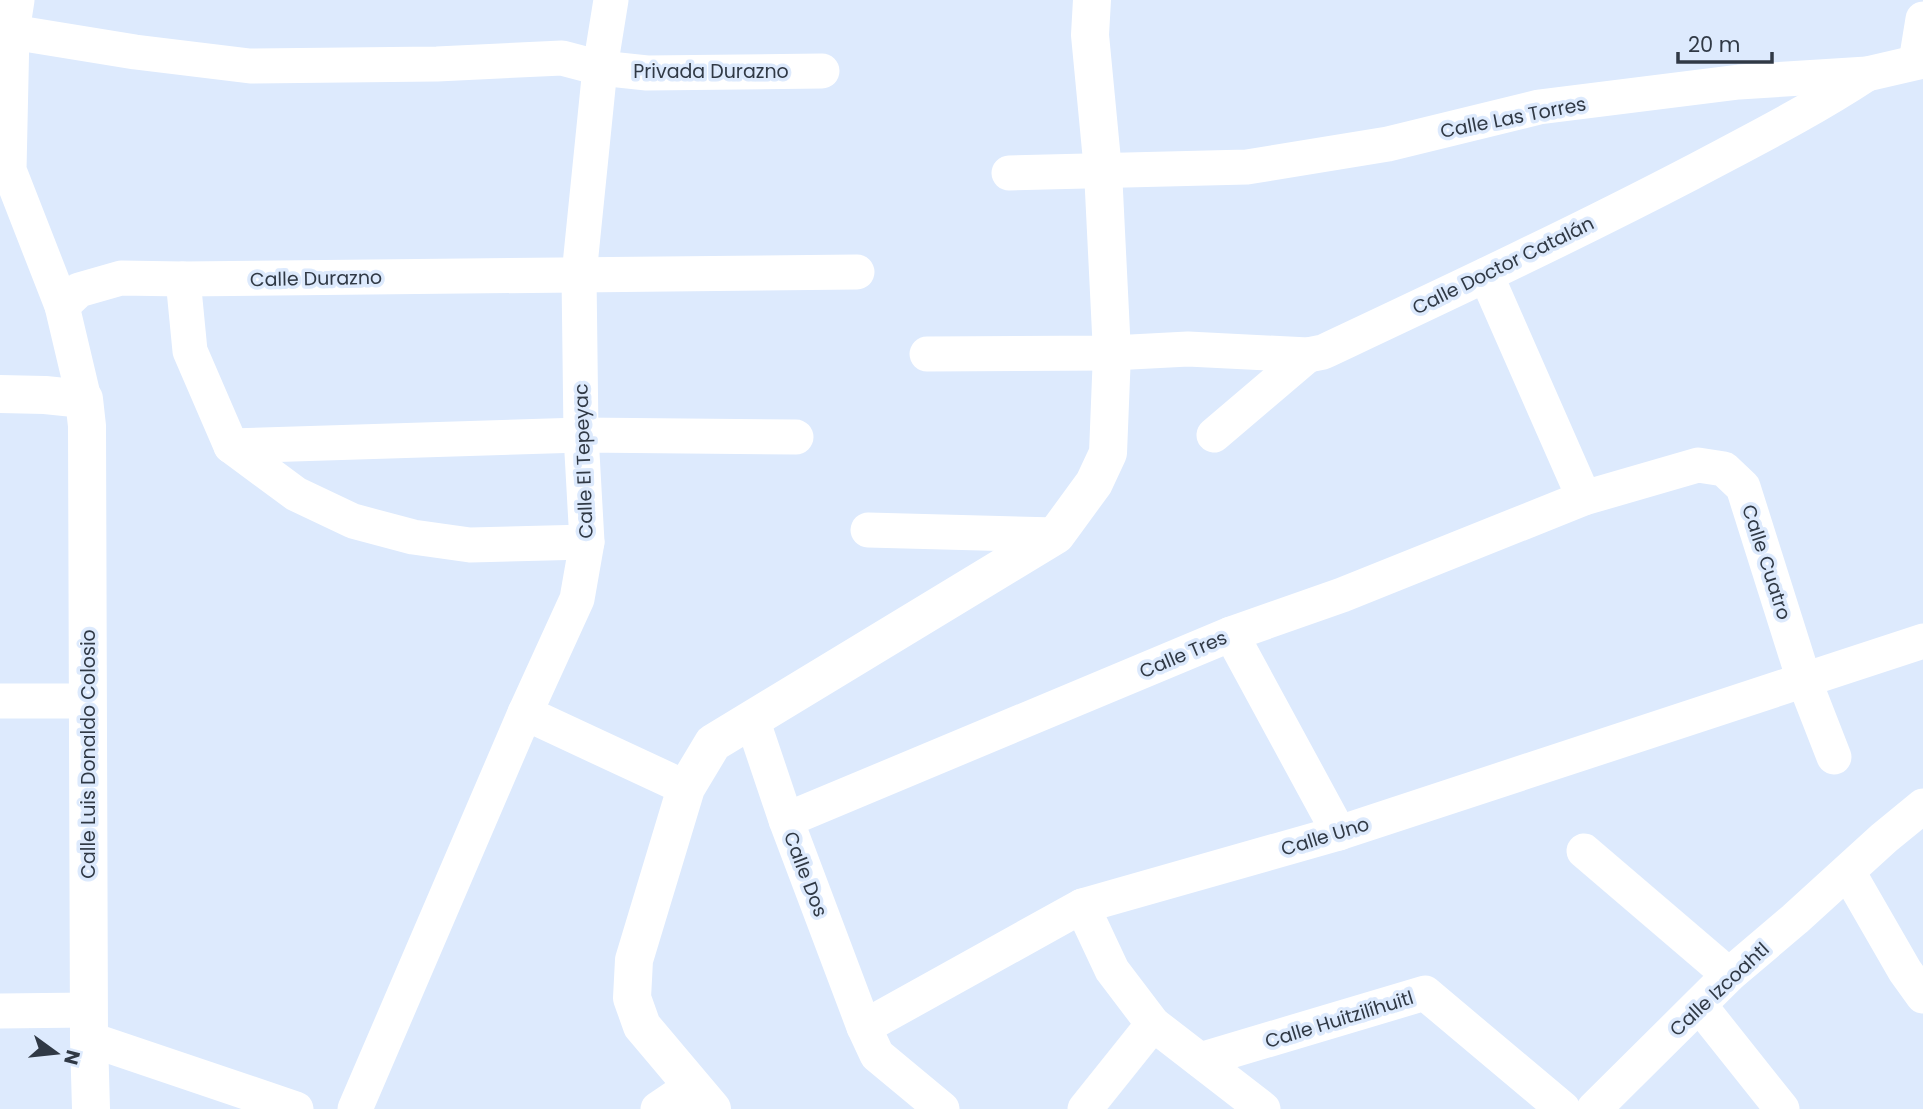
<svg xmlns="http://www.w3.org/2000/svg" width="1923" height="1109" font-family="Poppins,sans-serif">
  <rect width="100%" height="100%" fill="#ddeafd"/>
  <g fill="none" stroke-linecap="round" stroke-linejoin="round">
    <g stroke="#fff" stroke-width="35">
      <polyline points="17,0 12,32 9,170 62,306 84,399"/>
      <polyline points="12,32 135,52 250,66 437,64 562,58 600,68 647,73 822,71"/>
      <polyline points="1916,62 1923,19"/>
      <polyline points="1009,173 1247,167 1388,144 1539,107 1739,82 1867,74 1923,61"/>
      <polyline points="1486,275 1584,498"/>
      <polyline points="183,279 190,351 231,446 296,494 353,521 413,537 470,545 587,542"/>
      <polyline points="62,306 79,290 121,278 183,279 857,272"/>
      <path d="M927 354 1112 353 1188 349 1308 355 1323 352C1446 294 1570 236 1691 173 1751 141 1811 111 1867 74"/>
      <polyline points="1214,435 1308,355"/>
      <polyline points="231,446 581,435 796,437"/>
      <polyline points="868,530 1056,535"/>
      <polyline points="1231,634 1339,833"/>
      <polyline points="0,701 88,701"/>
      <polyline points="525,713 686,788"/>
      <polyline points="752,719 786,820 864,1027 877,1055 942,1109"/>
      <polyline points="786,820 1231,634 1342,595 1584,498 1698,465 1724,469 1743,487 1804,680 1834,757"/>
      <polyline points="1584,851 1729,975"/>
      <polyline points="1848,872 1905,971 1923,996"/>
      <polyline points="1082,906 1112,970 1153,1024 1263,1109"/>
      <polyline points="1700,1006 1782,1109"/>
      <polyline points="0,1011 89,1010"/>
      <polyline points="864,1027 1082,906 1339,833 1923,641"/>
      <polyline points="89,1039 296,1109"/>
      <polyline points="1200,1060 1425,993 1563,1109"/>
      <polyline points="355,1109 525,713 577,599 587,542 581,435 579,275 600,68 611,0"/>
      <polyline points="658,1109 692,1086"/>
      <polyline points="1085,1109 1153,1024"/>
      <polyline points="1594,1109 1729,975 1795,919 1884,838 1923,806"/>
    </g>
    <g stroke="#fff" stroke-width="38">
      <polyline points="0,394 45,395 84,399 87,426 89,1039 91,1109"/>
      <polyline points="712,1109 642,1026 632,998 634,960 686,788 713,743 1056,535 1094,483 1108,453 1112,353 1103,171 1090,35 1092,0"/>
    </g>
  </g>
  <g text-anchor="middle" stroke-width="7" stroke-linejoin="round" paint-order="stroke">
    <g font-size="19" fill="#303945" stroke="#ddeafd">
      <text x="711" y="78">Privada Durazno</text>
      <text transform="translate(1513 117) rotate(-11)" y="7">Calle Las Torres</text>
      <text transform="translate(1503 265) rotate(-26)" y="7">Calle Doctor Catalán</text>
      <text transform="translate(316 278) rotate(-1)" y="7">Calle Durazno</text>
      <text transform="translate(583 461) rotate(-92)" y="7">Calle El Tepeyac</text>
      <text transform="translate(1767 562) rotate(72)" y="7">Calle Cuatro</text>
      <text transform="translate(1183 654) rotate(-23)" y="7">Calle Tres</text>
      <text transform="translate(88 754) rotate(-90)" y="7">Calle Luis Donaldo Colosio</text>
      <text transform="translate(1325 836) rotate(-17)" y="7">Calle Uno</text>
      <text transform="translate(806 874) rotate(69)" y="7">Calle Dos</text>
      <text transform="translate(1719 989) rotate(-43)" y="7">Calle Izcoahtl</text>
      <text transform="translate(1339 1019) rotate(-17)" y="7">Calle Huitzilíhuitl</text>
    </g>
  </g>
  <g transform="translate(56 1053) rotate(105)" stroke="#ddeafd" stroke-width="5" paint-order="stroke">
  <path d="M0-5L12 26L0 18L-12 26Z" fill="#303945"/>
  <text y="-10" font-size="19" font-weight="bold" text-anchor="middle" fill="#303945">N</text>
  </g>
  <path d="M1678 52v10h94v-10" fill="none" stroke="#303945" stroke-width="3.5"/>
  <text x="1688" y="52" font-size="21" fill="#303945" stroke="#ddeafd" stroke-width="5" paint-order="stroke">20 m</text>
</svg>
